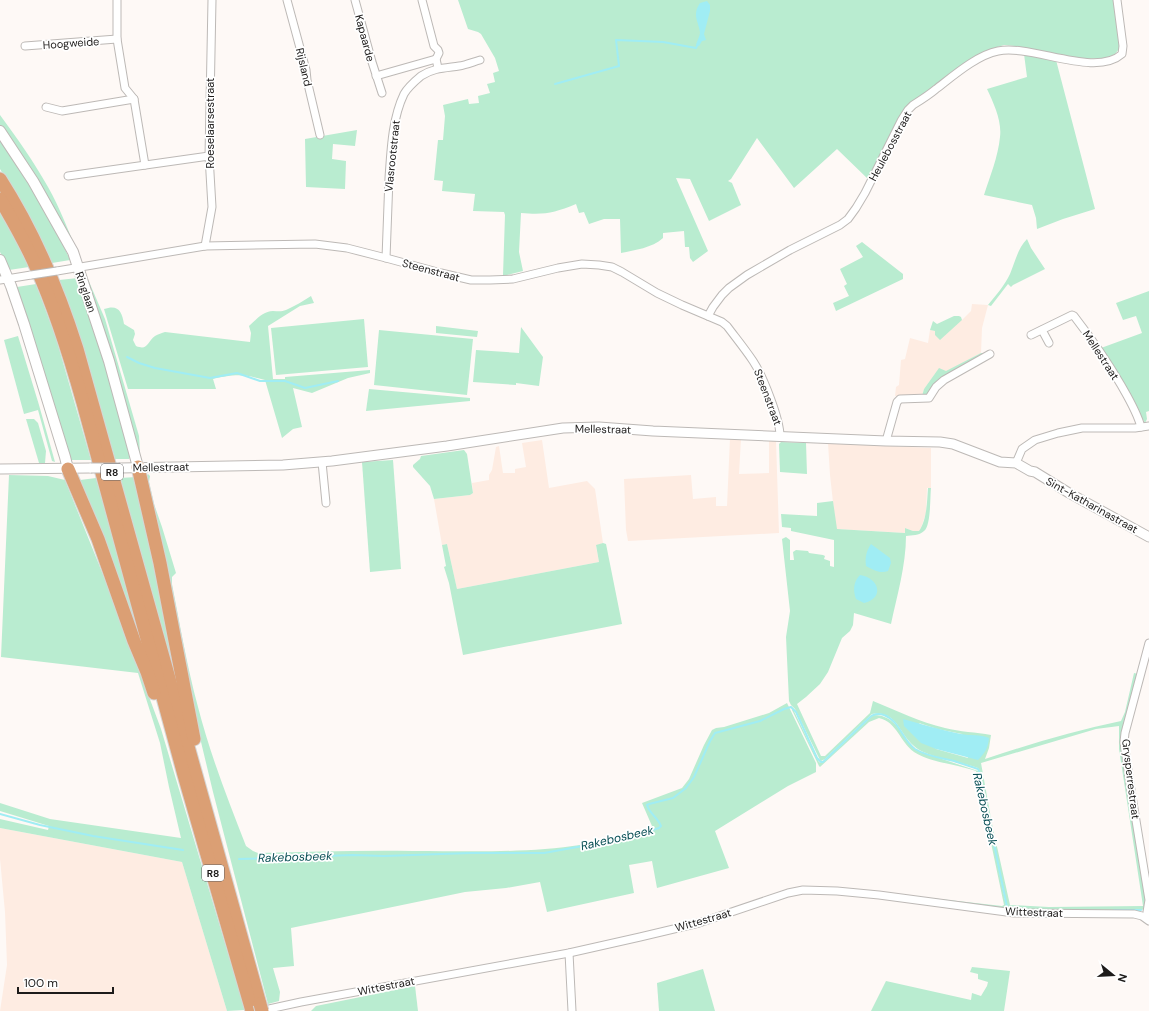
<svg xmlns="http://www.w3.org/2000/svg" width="1149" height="1011" font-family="'DM Sans',sans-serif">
  <rect width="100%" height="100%" fill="#fef9f6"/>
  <g fill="#feece2">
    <polygon points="972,304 988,305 982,328 981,353 946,372 939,369 924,389 922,396 895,396 896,387 899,385 901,360 905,359 910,338 928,343 930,330 936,331 962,320 971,311"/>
    <polygon points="730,438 741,439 739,474 769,473 769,440 776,441 779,533 628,541 626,530 624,479 691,475 693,499 716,497 716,506 727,506"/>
    <polygon points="542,440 549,488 587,481 595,489 603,543 596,546 599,562 457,589 447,544 442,545 434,499 470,495 473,493 472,483 489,480 489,475 492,470 496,447 499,446 503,473 515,473 515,469 526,467 522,443"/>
    <polygon points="828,443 931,448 931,488 927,488 926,513 921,528 919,531 913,531 905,528 905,533 836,529 830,475"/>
    <polygon points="0,828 182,862 227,1011 0,1011 7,965 5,912 0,859"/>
  </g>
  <g fill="#b9ecd0" fill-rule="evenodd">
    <path d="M458 0H1114L1119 40V49L1115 54 1109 58 1085 59 1053 54 1015 46 1004 45 991 49 974 58 909 105 869 180 837 149 794 188 757 138 731 179 728 181 732 183 741 205 709 221 690 179 676 178 708 251 693 262 690 258 689 247H685L684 231 663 233V238C652 248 635 250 621 253L620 219H604L589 224 584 212 579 213 576 204C554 213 545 215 521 213L519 252 523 271 507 275H503L505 215 504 212 473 211 475 194 442 191 443 181 434 180 438 140H443L445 116 443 105 468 99 469 104 479 103 478 96 490 93 487 84 495 82 493 73 499 71 495 58 481 34 478 32 468 29Z"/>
    <path d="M1024 54 1056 60 1095 209 1063 219 1037 229 1036 218 1032 205 984 195C990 176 998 157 1000 137 1002 121 994 104 987 89L1027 77Z"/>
    <path d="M0 115C17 138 34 162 48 187 60 208 69 232 78 254L26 162 0 125Z"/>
    <polygon points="357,130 355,146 333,144 332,159 346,161 345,189 306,187 305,139"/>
    <polygon points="0,137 51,219 70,260 52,263 34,225 0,169"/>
    <polygon points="0,212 11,231 29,267 9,270 0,252"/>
    <path d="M1027 239 1031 248 1045 269 1013 285 1011 287 1008 284 991 306 988 305C996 295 1005 285 1010 274 1015 262 1018 248 1027 239Z"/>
    <polygon points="862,242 903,274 903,279 836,311 833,303 849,296 844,286 847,284 840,269 863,257 856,246"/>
    <polygon points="87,277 105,319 139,436 140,453 138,454 86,278"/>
    <polygon points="78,278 100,340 130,457 129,459 115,459 59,280"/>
    <polygon points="36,284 56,338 91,460 70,460 16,289 17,287"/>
    <polygon points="1149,291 1149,411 1146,412 1147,419 1145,423 1101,348 1142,333 1136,316 1123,320 1116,303"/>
    <path d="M311 296 314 303 300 306 268 326 273 379H285V377L370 370V373L348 378 312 393 293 388 302 427 293 429 282 438 265 380C244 374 235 374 213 379L216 389H128L104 309C118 304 122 311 124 324L134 330 135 334 133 340 136 346C148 351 147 342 155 336 158 334 162 333 165 332L250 342 251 333 249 326C256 320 263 311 273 311 278 311 281 312 286 310 295 306 303 301 311 296Z"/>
    <polygon points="954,316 959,316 961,317 962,320 940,340 935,335 935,331 930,330 933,321 937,324"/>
    <polygon points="364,319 368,367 276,375 271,328"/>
    <polygon points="436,326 478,331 477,337 436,333"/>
    <polygon points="521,327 543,357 539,386 516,383 516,385 473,382 476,350 519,353"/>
    <polygon points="379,330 473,339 467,395 374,385"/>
    <polygon points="18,336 39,405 55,462 52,461 38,410 24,414 4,340"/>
    <polygon points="981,353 984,353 985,356 963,368 926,397 922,396 924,389 939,368 946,371"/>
    <polygon points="369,389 470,398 470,401 366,411"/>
    <polygon points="26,419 34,419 38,423 46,451 45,463 39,463"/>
    <polygon points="781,442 806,443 807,474 780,472 779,444"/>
    <polygon points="464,450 467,454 473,493 470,495 434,499 430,486 413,467 413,465 420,459 421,456"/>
    <polygon points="393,460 401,569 370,572 362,462"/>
    <path d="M148 474 150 476 149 482 154 504 162 527 176 573 172 577V584C180 625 187 666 198 707 210 754 228 800 246 846L253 851 258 853C310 852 361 850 413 851 491 851 578 856 652 826L642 803 682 788 689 779 704 745 712 730 716 728 724 727 769 713 787 703 816 763V772L788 786 715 831 729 868 657 888 652 861 629 865 634 893 547 912 540 882 506 888 465 892 291 928 294 966 273 968 280 992 279 1001 268 1004 213 792 190 696 145 478Z"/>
    <polygon points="9,475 48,476 65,480 110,592 161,729 245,1010 227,1011 182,862 0,828 0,819 48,830 49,826 0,811 0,803 50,819 181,838 169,787 160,743 138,673 1,657"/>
    <polygon points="136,477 184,707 120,478"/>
    <polygon points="96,478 104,506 155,688 80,480"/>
    <path d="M928 488H931C930 497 931 526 924 531 919 536 912 535 906 536 906 565 897 596 891 624L854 613 853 625 850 631 842 638 828 672 820 684 806 697 797 704 821 756H825L870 713 873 701C897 711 920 722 945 728 960 732 976 732 991 735L989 748 985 759C1030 744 1074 731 1121 721L1125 712 1134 673 1138 674 1123 737 1146 901 1145 908 1142 910H1047L1011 908 1007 906 996 855 1007 910 912 897 913 896 1002 906 1004 905 976 771C971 769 964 768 958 766 944 763 927 760 914 752 900 742 897 722 879 718L869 722 820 767 819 766 792 710 793 709 816 757 819 762 821 763 825 761 873 715C900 715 900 740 918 751L978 771 992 834 980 771 978 768C962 762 925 757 914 746 899 734 897 710 872 714L825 759 821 761 820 760 795 709 791 705 789 701 786 637 790 611 782 539 786 537 790 540V560H794L793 552 796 550 808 551 809 553 823 555 825 556 824 559 830 561V566L834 567V540L791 531V528L782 527 781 514 817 516V503L833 501 837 529 905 533V528L913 531H919C927 520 927 501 928 488ZM919 723 937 729 962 734 968 758 936 749ZM1119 726V749L1143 906 1049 907 1010 905 992 824 981 763 1096 729Z"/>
    <polygon points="603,543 606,544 622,624 463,655 449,583 444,567 446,566 442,545 447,544 457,589 599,562 596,545"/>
    <polygon points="972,967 1010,971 1004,1011 871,1011 886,981 971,1000 972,993 981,996 987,986 988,982 978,979 978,974 970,972"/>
    <polygon points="703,969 715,1011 659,1011 657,983"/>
    <polygon points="415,986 418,1011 311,1011 316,1006"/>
  </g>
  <g fill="#a0edf4">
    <path d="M707 1 710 5V11L704 34 706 40 702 41 699 46 696 45C697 41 700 36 700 32 698 20 692 15 700 3Z"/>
    <path d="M871 544 890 558 891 563 888 571C880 574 874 570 866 566 865 557 866 552 871 544Z"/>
    <path d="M860 575C879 578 885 598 864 603L856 599C853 591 853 582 860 575Z"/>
    <path d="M903 719C922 724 941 730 961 734 970 736 980 734 989 738 988 748 985 753 978 760L936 749 921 743 904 726Z"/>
  </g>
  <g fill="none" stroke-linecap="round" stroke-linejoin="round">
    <g stroke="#a0edf4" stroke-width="2">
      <polyline points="555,84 619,66 616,40 663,42 696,48 698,44"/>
      <polyline points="127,357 139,363 155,368 210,378 237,373 260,381 285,381 305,388 338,381"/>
      <polyline points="0,814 40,825 93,836 183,850"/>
      <path d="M239 859 353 855 384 856 470 853H544L627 838 659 828 661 826C658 818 649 813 647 805L649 804 673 798 686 788 694 777 710 741 715 733 760 721 784 709 791 707 796 712 817 758 821 762H823L869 718C873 714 878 713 884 715 900 721 902 740 915 749 926 756 941 758 954 761 962 764 970 766 978 769L979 771 1007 907 1012 909"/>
      <polyline points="1114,910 1141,910"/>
    </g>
    <g stroke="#bdb9b6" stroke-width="9">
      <g id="minor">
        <polyline points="117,0 117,39 125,88 134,99 145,165"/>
        <polyline points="287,0 306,70 307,80 320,135"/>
        <polyline points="355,0 372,62 382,93"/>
        <polyline points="422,0 434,46 438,50 439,53 436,59 438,68"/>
        <polyline points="25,46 117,39"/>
        <polyline points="376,76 436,59"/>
        <polyline points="46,107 62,111 134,99"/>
        <polyline points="68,176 209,156"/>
        <polyline points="205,246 212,207 209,156 212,0"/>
        <path d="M386 258C387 231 388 204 389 178 391 150 392 119 404 94 408 87 415 81 421 76 433 68 445 68 459 66 466 65 473 62 480 60"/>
        <path d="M57 271 205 246 315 244 347 248 386 258 441 273 471 280H490L513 279 558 268 582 264 599 265 612 267 622 272 657 293 682 305 722 322 727 326C736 338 745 349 753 361 763 376 780 419 780 436"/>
        <polyline points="0,280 31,275"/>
        <path d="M708 316 713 307 722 295 729 288 747 275 790 250 840 225 848 219 856 208 865 193 901 121 908 110 913 105C921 100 929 95 936 89 953 76 977 55 998 51 1032 44 1095 78 1122 54L1123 46 1117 0"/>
        <polyline points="1042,330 1049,343"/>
        <path d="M1031 335 1072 315 1074 316C1091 338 1107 361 1121 385 1129 399 1137 412 1141 427"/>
        <polyline points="886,441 897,402 900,399 929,398 936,387 944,380 990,354"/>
        <polyline points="322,462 326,503"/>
        <polyline points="1016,463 1022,449 1035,440 1058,433 1082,428 1135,428 1149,426"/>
        <polyline points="1146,918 1149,900 1130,784 1124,742 1125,733 1149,643"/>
        <polyline points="569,953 572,1011"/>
        <polyline points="260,1011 301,1002 569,953 640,937 699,923 788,893 803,890 837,891 879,895 1014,913 1134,914 1142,916 1149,921"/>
      </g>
    </g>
    <g stroke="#bdb9b6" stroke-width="11">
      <g id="tertiary">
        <polyline points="120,468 283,465 332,461 447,446 563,428 599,427 653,431 886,441 940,442 953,444 1000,462 1016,463 1030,471 1035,472 1069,493 1149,537"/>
        <polyline points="0,469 91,468"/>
      </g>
    </g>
    <g stroke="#bdb9b6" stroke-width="12">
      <g id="secondary">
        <polyline points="0,131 33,181 73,252 109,361 138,467"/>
        <polyline points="0,260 11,286 24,324 65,457 68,469"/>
      </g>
    </g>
    <g stroke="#d6d6d6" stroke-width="15">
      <g id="motorway">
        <path d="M0 179C34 232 58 289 77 349L260 1004"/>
        <path d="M0 199C13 221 26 244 36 267 56 311 70 357 83 403L184 775 252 1011"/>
        <polyline points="138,467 160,563 194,739"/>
        <polyline points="68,469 98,539 134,641 147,672 154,693"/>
      </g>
    </g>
    <use href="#minor" stroke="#fff" stroke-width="7"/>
    <use href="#tertiary" stroke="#fff" stroke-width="9"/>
    <use href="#secondary" stroke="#fff" stroke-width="10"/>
    <use href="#motorway" stroke="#db9f74" stroke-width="13"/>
    <g stroke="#bdb9b6" stroke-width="9" stroke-linecap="butt">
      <polyline id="minor-bridge" points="31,275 57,271"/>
    </g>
    <g stroke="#bdb9b6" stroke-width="11" stroke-linecap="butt">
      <polyline id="tertiary-bridge" points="91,468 120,468"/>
    </g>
    <g stroke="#d6d6d6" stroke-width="15" stroke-linecap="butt">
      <polyline id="motorway-bridge" points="260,1004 262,1011"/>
    </g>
    <use href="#minor-bridge" stroke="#fff" stroke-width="7"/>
    <use href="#tertiary-bridge" stroke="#fff" stroke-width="9"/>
    <use href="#motorway-bridge" stroke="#db9f74" stroke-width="13"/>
  </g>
  <g text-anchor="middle" stroke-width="3.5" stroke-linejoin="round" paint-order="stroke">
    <g fill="#fff" stroke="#615f5f" stroke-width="1">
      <rect x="101" y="464" width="22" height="16" rx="3"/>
      <rect x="202" y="865" width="22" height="16" rx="3"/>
    </g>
    <g font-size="10" font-weight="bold" fill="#1d1b1a">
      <text x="112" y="476">R8</text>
      <text x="213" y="877">R8</text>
    </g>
    <g font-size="11" fill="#1d1b1a" stroke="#fff">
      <text transform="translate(365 38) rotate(75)" y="4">Kapaarde</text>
      <text transform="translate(71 43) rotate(-4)" y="4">Hoogweide</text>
      <text transform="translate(304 67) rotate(77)" y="4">Rijsland</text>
      <text transform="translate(210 123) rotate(-90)" y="4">Roeselaarsestraat</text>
      <text transform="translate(890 146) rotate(-62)" y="4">Heulebosstraat</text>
      <text transform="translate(392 156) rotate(-84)" y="4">Vlasrootstraat</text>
      <text transform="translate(431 270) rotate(15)" y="4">Steenstraat</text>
      <text transform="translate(86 292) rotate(71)" y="4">Ringlaan</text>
      <text transform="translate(1101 355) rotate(57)" y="4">Mellestraat</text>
      <text transform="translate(768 397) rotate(69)" y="4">Steenstraat</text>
      <text transform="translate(603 429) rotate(1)" y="4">Mellestraat</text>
      <text transform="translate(161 467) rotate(-1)" y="4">Mellestraat</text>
      <text transform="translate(1092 505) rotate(29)" y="4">Sint-Katharinastraat</text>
      <text transform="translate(1131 779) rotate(83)" y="4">Grysperrestraat</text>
      <text transform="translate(1034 912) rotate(2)" y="4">Wittestraat</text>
      <text transform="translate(703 920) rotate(-16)" y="4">Wittestraat</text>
      <text transform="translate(386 986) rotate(-11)" y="4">Wittestraat</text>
    </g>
    <g font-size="12" font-style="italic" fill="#0a5056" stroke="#fff">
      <text transform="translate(985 809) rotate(77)" y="4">Rakebosbeek</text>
      <text transform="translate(617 838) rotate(-13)" y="4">Rakebosbeek</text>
      <text transform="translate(295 857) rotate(-2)" y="4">Rakebosbeek</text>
    </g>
  </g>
  <g transform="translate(1113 975) rotate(108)" stroke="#ffffff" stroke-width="3" paint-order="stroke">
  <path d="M0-3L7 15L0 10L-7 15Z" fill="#1d1b1a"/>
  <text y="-6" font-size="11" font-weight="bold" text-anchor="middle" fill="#1d1b1a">N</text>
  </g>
  <path d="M18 987v6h95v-6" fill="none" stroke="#1d1b1a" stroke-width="2"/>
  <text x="24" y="987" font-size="12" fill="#1d1b1a" stroke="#ffffff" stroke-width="3" paint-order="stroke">100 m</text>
</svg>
